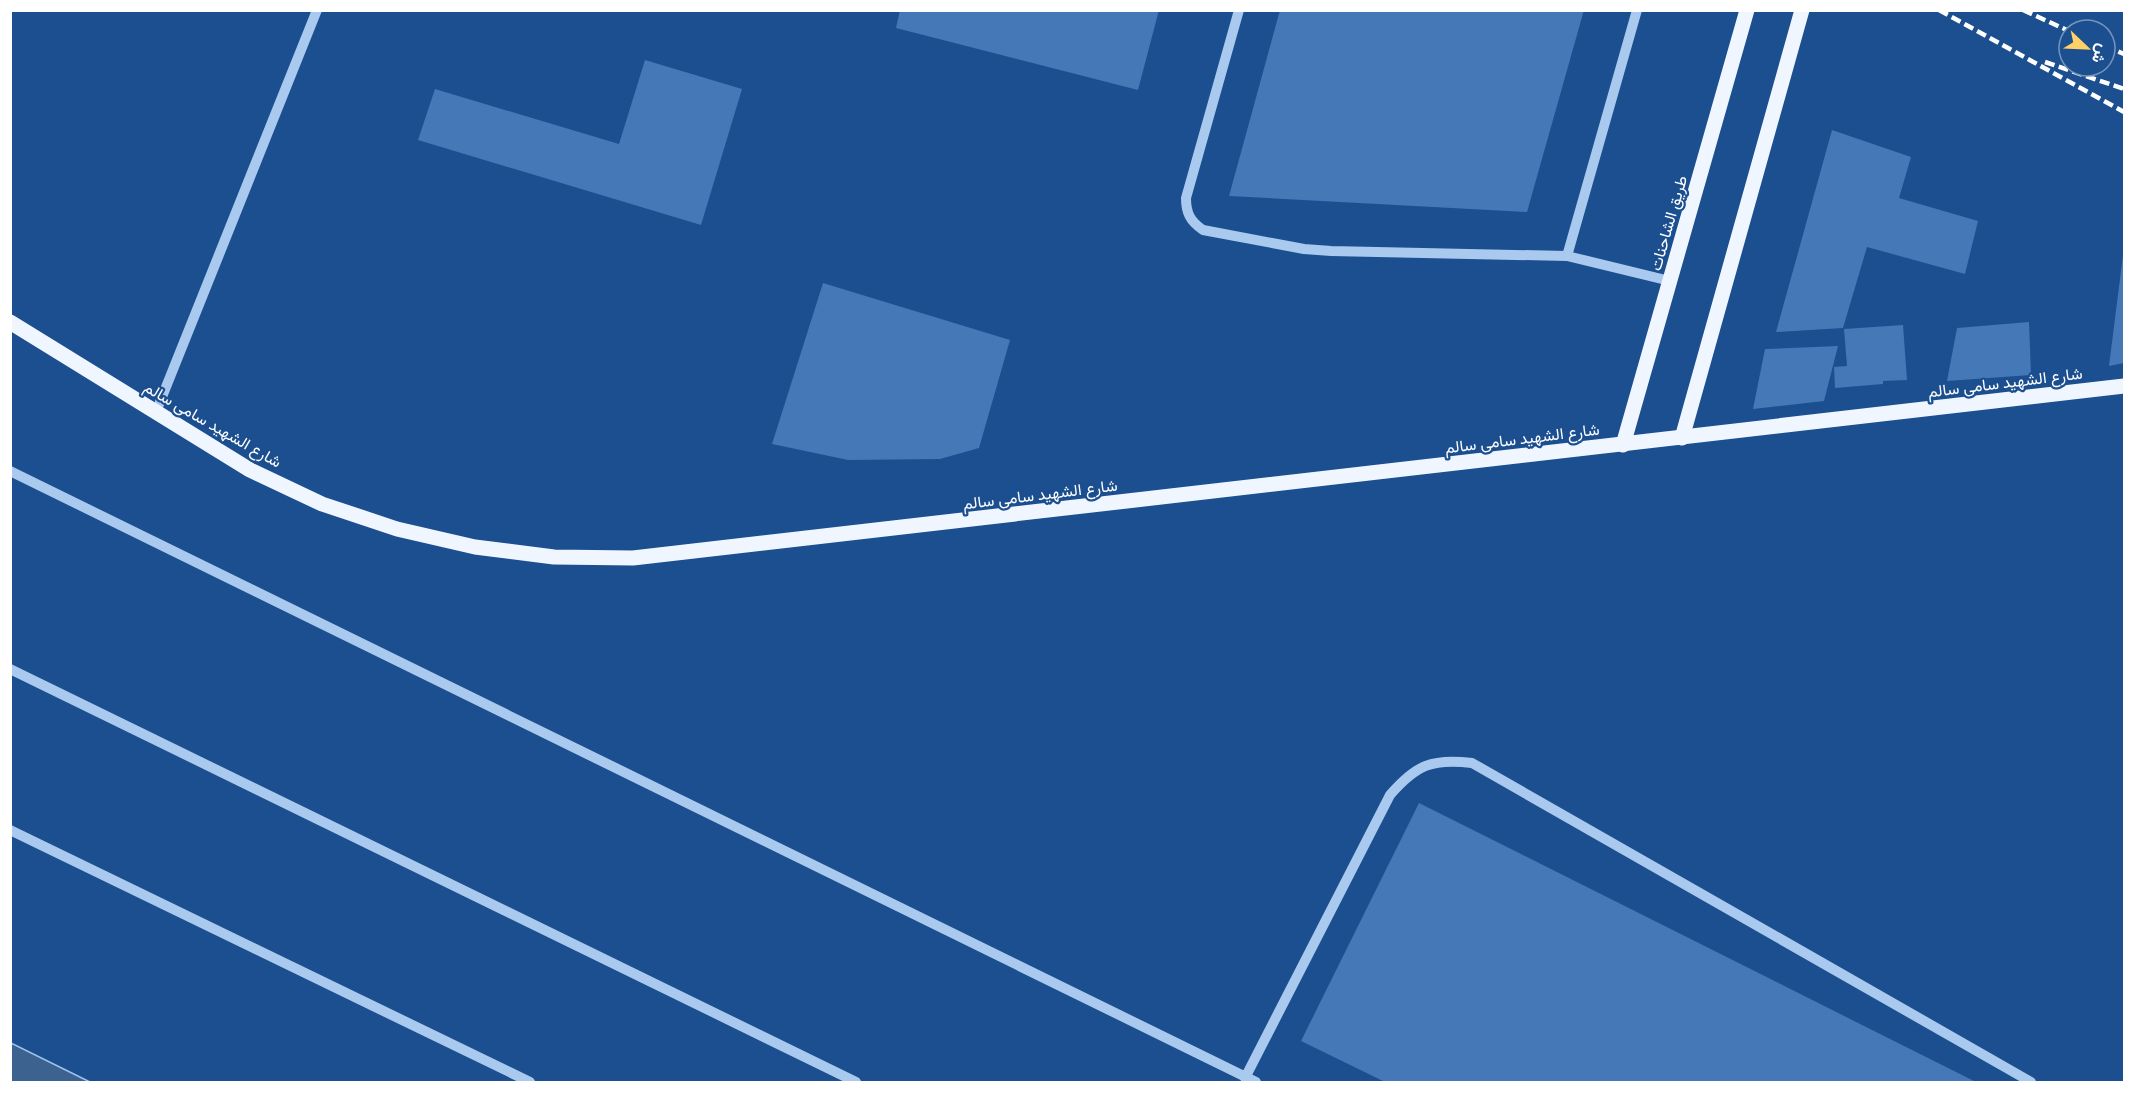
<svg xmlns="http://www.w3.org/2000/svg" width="2135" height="1093" font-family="'Public Sans',Vazirmatn,sans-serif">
  <rect width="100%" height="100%" fill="#1b4f8f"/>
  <polygon fill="#3c6290" stroke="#9cc4f0" stroke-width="1.5" points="10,1043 11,1043 90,1082 11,1082"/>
  <g fill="#4478b7">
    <polygon points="900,10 1159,10 1138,90 896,28"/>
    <polygon points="1280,10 1584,10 1527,212 1229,196"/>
    <polygon points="645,60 742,89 701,225 418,140 435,89 619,144"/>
    <polygon points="1832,130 1911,157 1899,198 1978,221 1965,274 1867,247 1843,328 1776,332"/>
    <polygon points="2123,255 2124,363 2109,366"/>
    <polygon points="823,283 1010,340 979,448 940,459 848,460 772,444"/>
    <polygon points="2029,322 2031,375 1947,381 1957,328"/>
    <polygon points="1903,325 1907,380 1883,381 1883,384 1835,388 1834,367 1847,366 1844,329"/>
    <polygon points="1838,346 1824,401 1753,409 1765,349"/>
    <polygon points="1419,803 1976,1082 1385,1082 1301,1041"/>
  </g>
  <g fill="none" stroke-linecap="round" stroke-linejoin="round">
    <g stroke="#a9c9ee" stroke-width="10">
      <path d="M1239 10 1186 198C1186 213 1190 221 1203 230L1304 249 1331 251 1567 256 1670 281"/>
      <polyline points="1567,256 1637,10"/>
      <polyline points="156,412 317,10"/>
      <polyline points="10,471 1256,1082"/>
      <polyline points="10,669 856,1082"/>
      <polyline points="10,830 530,1082"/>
      <path d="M1245 1078 1390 795C1416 765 1432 758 1472 763L2031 1082"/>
    </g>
    <g stroke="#f0f6ff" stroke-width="15">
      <polyline points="10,322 250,470 322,504 397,529 475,547 554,557 633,558 2124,386"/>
      <polyline points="1682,438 1802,10"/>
      <polyline points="1623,445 1747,10"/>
    </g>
    <g stroke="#fff" stroke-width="4.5" stroke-dasharray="10 4.5" stroke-linecap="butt">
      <polyline points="1939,10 2124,112"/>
      <polyline points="2023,10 2069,31"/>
      <polyline points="2105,46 2124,54"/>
      <polyline points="2045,62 2124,89"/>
    </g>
  </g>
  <g text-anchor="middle" stroke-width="4.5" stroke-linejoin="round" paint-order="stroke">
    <g font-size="16" fill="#fff" stroke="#1b4f8f">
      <text transform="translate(1668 223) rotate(-74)" y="6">طريق الشاحنات</text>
      <text transform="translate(2005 382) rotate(-7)" y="6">شارع الشهيد سامى سالم</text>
      <text transform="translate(213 424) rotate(30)" y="6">شارع الشهيد سامى سالم</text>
      <text transform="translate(1522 438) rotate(-7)" y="6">شارع الشهيد سامى سالم</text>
      <text transform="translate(1040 494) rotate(-7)" y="6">شارع الشهيد سامى سالم</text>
    </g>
  </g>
  <rect width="2135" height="1093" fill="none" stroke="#ffffff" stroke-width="24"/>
  <g transform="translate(2087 48) rotate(113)"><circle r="28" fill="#1b4f8f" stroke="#7695bc" stroke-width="1.5"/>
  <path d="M0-4.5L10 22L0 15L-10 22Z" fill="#ffd166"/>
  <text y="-9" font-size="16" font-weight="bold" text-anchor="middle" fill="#ffffff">ش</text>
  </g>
</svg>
